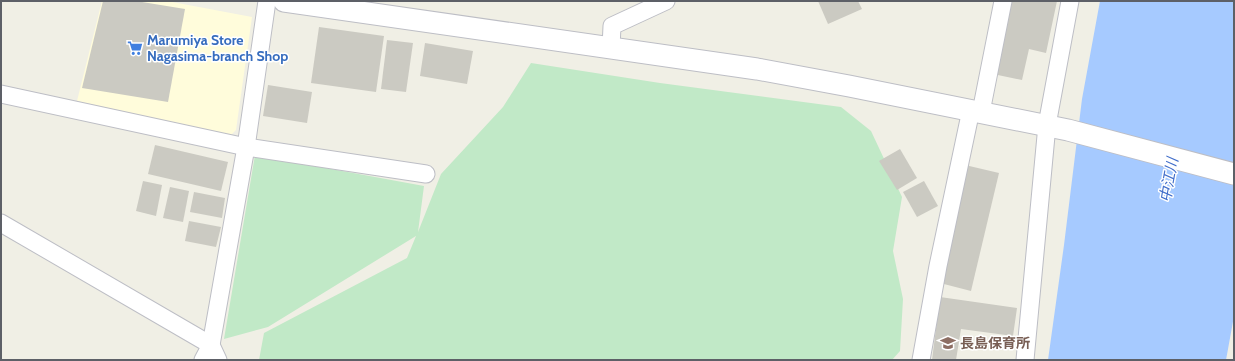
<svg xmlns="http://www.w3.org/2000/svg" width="1235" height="361" font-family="Cabin,'Noto Sans JP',sans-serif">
  <rect width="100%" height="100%" fill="#f0efe5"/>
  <polygon fill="#fffcdb" points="102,1 167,1 252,17 236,130 231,135 77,101"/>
  <polygon fill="#c1e9c7" points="531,63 660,83 841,107 871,131 902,197 893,251 903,299 900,351 892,360 259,360 264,333 407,258 416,236 268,327 224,339 255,155 424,186 418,232 441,174 503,107"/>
  <polygon fill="#a6caff" points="1100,1 1234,1 1234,316 1226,360 1048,360 1064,245 1082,99"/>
  <g fill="#cbcac2">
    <polygon points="103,1 136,1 185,9 168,102 82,88"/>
    <polygon points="818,1 858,1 862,9 828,24"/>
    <polygon points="1010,1 1057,1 1046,53 1029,49 1022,80 993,74"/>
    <polygon points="319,27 384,36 376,92 311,83"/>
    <polygon points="387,40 413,43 406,92 381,89"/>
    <polygon points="425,43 473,51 467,84 420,76"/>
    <polygon points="268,85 312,92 307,123 263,116"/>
    <polygon points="155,145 228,162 221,191 148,174"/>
    <polygon points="900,149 917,178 897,190 879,161"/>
    <polygon points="965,165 999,173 971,291 940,283"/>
    <polygon points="143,181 162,185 156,216 136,211"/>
    <polygon points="924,181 938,206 917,217 903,192"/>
    <polygon points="170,187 189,191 183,222 163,218"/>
    <polygon points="194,192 225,198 222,218 190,212"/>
    <polygon points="189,221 221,227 216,247 185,241"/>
    <polygon points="940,297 1017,308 1013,336 961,329 956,360 932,360"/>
  </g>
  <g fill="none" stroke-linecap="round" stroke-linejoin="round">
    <g stroke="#bdbec5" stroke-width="19">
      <g id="minor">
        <polyline points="611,48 612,26 666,1"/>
        <polyline points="1,94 246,147 426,174"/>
        <polyline points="981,112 1003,1"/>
        <polyline points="1,223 211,345 218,360"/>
        <polyline points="203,360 211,345 246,147 267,1"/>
        <polyline points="921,360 938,266 971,110"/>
        <polyline points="1025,360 1047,125 1070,1"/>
      </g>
    </g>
    <g stroke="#bdbec5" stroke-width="23">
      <polyline id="tertiary" points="284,1 757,69 849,86 1068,130 1234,174"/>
    </g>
    <use href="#minor" stroke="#fff" stroke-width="17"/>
    <use href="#tertiary" stroke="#fff" stroke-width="21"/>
  </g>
  <defs>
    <g id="supermarket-bare" transform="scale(1.2)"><path d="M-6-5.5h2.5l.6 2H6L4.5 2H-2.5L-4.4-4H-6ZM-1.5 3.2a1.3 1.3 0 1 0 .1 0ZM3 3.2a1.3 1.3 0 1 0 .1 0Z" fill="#3f7fe0" stroke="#fff" stroke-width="2.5" paint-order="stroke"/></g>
    <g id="school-bare" transform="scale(1.2)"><path d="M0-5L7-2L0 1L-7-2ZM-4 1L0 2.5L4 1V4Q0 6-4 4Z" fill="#8d6e63" stroke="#fff" stroke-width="2.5" paint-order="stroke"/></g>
  </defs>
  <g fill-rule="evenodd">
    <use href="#supermarket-bare" x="135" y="48"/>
    <use href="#school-bare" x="948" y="343"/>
  </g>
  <g text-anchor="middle" stroke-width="3" stroke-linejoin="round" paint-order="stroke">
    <g font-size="14" font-weight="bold" fill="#366cbe" stroke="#fff" text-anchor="start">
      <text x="147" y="45">Marumiya Store<tspan x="147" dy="16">Nagasima-branch Shop</tspan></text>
    </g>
    <g font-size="14" font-weight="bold" fill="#785e54" stroke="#fff" text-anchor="start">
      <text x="960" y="348">長島保育所</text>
    </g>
    <g font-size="15" font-style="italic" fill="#416eca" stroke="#fff">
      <text transform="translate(1169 180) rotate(-80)" y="5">中江川</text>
    </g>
  </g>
  <rect width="1235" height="361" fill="none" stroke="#5d6067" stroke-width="4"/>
</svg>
